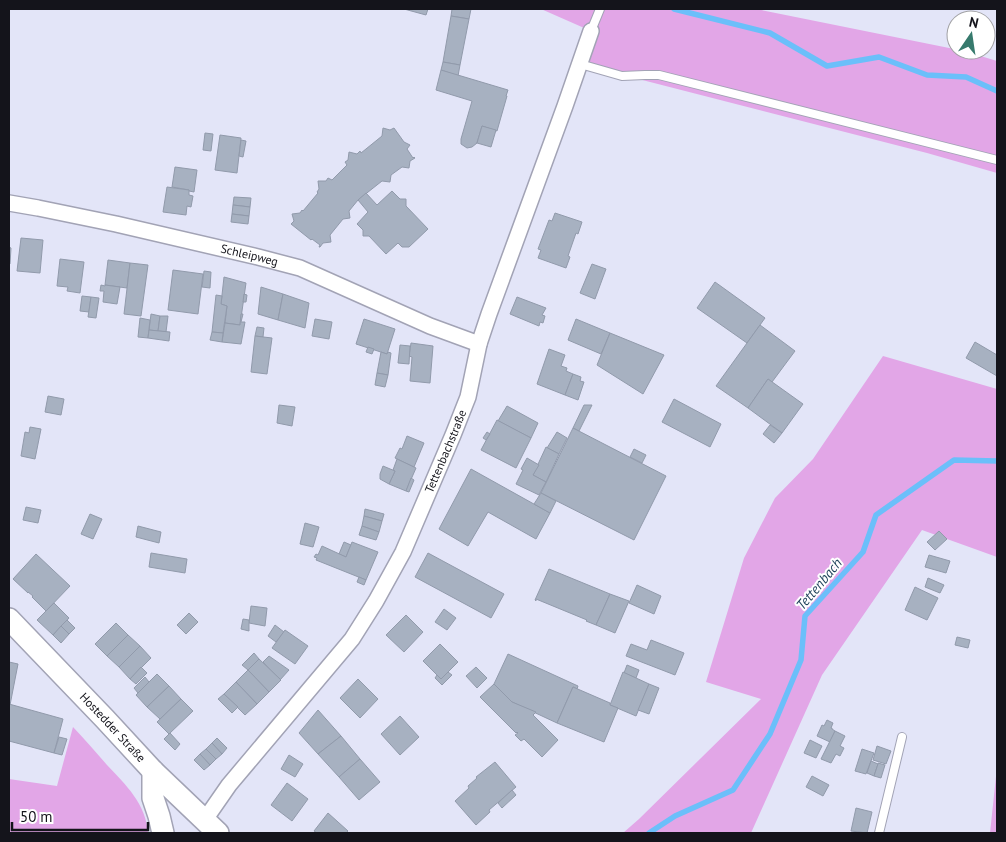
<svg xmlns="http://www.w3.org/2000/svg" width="1006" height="842" font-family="'PT Sans',sans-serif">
  <rect width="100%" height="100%" fill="#e3e5f8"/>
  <g fill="#e2a6e7">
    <polygon points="541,9 756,9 964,51 997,61 997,173 927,153 580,64 591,31"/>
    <polygon points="883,356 997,389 997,557 922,530 822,675 751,833 623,833 639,819 761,699 706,682 744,558 775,498 813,459"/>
    <path d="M73 727C85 740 96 752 107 765 126 785 146 804 148 833H9V779L57 786Z"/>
    <polygon points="997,767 997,833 990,833"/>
  </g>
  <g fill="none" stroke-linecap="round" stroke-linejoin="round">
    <g stroke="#6bbffa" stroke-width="5.5">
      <polyline points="674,9 770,33 827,66 879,57 927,75 966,77 997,91"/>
      <polyline points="649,833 675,816 733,790 770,734 801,660 805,616 863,552 876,515 954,460 997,461"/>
    </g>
  </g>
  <g fill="#a7b1c1" stroke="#919aab">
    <polygon points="404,9 428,9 426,15"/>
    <polygon points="452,9 471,9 469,19 451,16"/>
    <polygon points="451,16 469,19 460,65 443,62"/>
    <polygon points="443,62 460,65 458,76 441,70"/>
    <polygon points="441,70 508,90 506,96 507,96 497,131 482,126 477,143 472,147 467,148 461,144 461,139 472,101 436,90"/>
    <polygon points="482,126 496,130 491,147 477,143"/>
    <polygon points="383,128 390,130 394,128 404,142 410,145 407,149 413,158 414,157 415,158 410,161 409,168 402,167 391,175 390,182 382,181 358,200 349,211 350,218 343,219 330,235 331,242 323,243 320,247 319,247 320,245 312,239 311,240 291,224 294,221 292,214 300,213 302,210 303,211 318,193 317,192 319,189 318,181 326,181 328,178 332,180 347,165 345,162 348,160 349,152 357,154 360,151 361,153 382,136"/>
    <polygon points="205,133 213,134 211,151 203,150"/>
    <polygon points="220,135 241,138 237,173 215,170"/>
    <polygon points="241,140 246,141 243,157 239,156"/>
    <polygon points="175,167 197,170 194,192 189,191 189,190 172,187"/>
    <polygon points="167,187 189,190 189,195 193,196 191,207 187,206 186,215 163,212"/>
    <polygon points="392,191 400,199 406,199 406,206 428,229 409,247 402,247 398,243 386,254 369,236 363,236 363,230 357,224 368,212 358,200 366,193 377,205"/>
    <polygon points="234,197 251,198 250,207 233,205"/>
    <polygon points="233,205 250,207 249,216 232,214"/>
    <polygon points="555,213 582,222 578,234 576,233 568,256 570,257 566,268 538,258 541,250 538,249 549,220 552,221"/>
    <polygon points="232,214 249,216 248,224 231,222"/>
    <polygon points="21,238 43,240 40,273 17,271"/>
    <polygon points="9,247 11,248 10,264 9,264"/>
    <polygon points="60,259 84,262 80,293 67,291 68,287 57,286"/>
    <polygon points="108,260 130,263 127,288 105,285"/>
    <polygon points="130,263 148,265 141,316 124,314"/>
    <polygon points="592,264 606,269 595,299 580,293"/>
    <polygon points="173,270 203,274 198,314 168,310"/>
    <polygon points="204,271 211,272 210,288 202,287"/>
    <polygon points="224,277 246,283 240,325 225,323 227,306 221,304"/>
    <polygon points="715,282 765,318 747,343 697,308"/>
    <polygon points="101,285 105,286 105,285 120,287 117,304 103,302 104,291 100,291"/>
    <polygon points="261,287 283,294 278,320 258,314"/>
    <polygon points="244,294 247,295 246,302 243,302"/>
    <polygon points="283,294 309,303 305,328 278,320"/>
    <polygon points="216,295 222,296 221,304 227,306 223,333 212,332"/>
    <polygon points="82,296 91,297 89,312 80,311"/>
    <polygon points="91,297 99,298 96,318 88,317"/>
    <polygon points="517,297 546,308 542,315 545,316 543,323 540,322 539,326 510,314"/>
    <polygon points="151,314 160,316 158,331 149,330"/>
    <polygon points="241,314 243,314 241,322 245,322 241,344 222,342 225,323 240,325"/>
    <polygon points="160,316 168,316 166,332 158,331"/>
    <polygon points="140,318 150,320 148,338 138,337"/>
    <polygon points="315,319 332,322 329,339 312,336"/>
    <polygon points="364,319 395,329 387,354 356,344"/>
    <polygon points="576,319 610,333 601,354 568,340"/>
    <polygon points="760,325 795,351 772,382 768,379 748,408 716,386"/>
    <polygon points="257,327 264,328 263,337 255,336"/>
    <polygon points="149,330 170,332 169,341 148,338"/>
    <polygon points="212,332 223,333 222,342 210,340"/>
    <polygon points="610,333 664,355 643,394 597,365"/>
    <polygon points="255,336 272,338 267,374 251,372"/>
    <polygon points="975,342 997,355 997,376 966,358"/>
    <polygon points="411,343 433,346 430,383 410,381 412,357 409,356"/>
    <polygon points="400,345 410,346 409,364 398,363"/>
    <polygon points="368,347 374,349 372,354 366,352"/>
    <polygon points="549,349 565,355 561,366 567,368 566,371 573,374 565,395 537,384"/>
    <polygon points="381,352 387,354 388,352 391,353 388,375 377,373"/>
    <polygon points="377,373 388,375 385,387 375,385"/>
    <polygon points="573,374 581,377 580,381 584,382 578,400 565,395"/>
    <polygon points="768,379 803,404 782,433 748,408"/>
    <polygon points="48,396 64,399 61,415 45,412"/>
    <polygon points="674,399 721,424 710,447 662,422"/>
    <polygon points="279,405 295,407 292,426 277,423"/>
    <polygon points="584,405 592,405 579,431 573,428"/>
    <polygon points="507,406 538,423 531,438 498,421"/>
    <polygon points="497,420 531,438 516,468 481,450"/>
    <polygon points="770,425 782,433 774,443 763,434"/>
    <polygon points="30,427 41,429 35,459 21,456 25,432 29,433"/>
    <polygon points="573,428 666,476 634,540 541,493"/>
    <polygon points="487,432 490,434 486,440 483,438"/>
    <polygon points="557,432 567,438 559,454 547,448"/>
    <polygon points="407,436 424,443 414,467 395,458 400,448 402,449"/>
    <polygon points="546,447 559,454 546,482 533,475"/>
    <polygon points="634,449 646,455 642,463 630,457"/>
    <polygon points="527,458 539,465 533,475 546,482 539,495 516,484 523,470 521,469"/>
    <polygon points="397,459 416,468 406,491 389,484 395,471 393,470"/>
    <polygon points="383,466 395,471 389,484 380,479 380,474"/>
    <polygon points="471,469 550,513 536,539 488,512 468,546 439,529"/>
    <polygon points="411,478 414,480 409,492 406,491"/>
    <polygon points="541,493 556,501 550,513 534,504"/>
    <polygon points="26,507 41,510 38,523 23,520"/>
    <polygon points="365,509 384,514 382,521 364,516"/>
    <polygon points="90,514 102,519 93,539 81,534"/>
    <polygon points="364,516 382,521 379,532 362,526"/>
    <polygon points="305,523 319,527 313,547 300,544"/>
    <polygon points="138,526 161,532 159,543 136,537"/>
    <polygon points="362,526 379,532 376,540 359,535"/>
    <polygon points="939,531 947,539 935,550 927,542"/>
    <polygon points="344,542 351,545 346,557 339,554"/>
    <polygon points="352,542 378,552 366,580 316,560 317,558 314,557 316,554 318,555 322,546 346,557"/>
    <polygon points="151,553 187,559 185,573 149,567"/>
    <polygon points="428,553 504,594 491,618 415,577"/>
    <polygon points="36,554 70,586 46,611 32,597 33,596 28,592 28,593 13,579"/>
    <polygon points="929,555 950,561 946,573 925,567"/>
    <polygon points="549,569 610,594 596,625 586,621 587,620 536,599 536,601 535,600"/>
    <polygon points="359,577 366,580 364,585 357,582"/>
    <polygon points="928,578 944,585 940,593 925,587"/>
    <polygon points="637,585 661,596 654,614 629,603"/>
    <polygon points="915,587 938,598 927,620 905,610"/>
    <polygon points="610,594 629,601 615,633 596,625"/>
    <polygon points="54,603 69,618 53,635 37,620"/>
    <polygon points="251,606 267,608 265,626 249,623"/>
    <polygon points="444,609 456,618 447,630 435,622"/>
    <polygon points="189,613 198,622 186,634 177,625"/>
    <polygon points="406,615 423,632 404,652 386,635"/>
    <polygon points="243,619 249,620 249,631 241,629"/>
    <polygon points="67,620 75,628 69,634 61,626"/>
    <polygon points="116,623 128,635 107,656 95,644"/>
    <polygon points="275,625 284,632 276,642 268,636"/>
    <polygon points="61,626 69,634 61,643 53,635"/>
    <polygon points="285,630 308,646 295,664 272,648"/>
    <polygon points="128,635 140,646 119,667 107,656"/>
    <polygon points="957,637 970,640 968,648 955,645"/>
    <polygon points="651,640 684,653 675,675 626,656 631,644 647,650"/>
    <polygon points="440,644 458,662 441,679 423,661"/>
    <polygon points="140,646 151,658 130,679 119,667"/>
    <polygon points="254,653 259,659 248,670 242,665"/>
    <polygon points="508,654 578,686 577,689 573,687 557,723 512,702 494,684"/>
    <polygon points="269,656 289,670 280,680 263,662"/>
    <polygon points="259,659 281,680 269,692 248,670"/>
    <polygon points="9,662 18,664 10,705 9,704"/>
    <polygon points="627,665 639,670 636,678 624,673"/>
    <polygon points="141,667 147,673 136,684 130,679"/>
    <polygon points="476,667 487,678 477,688 466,676"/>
    <polygon points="248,670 269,692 257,704 236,682"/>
    <polygon points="448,672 452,675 442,685 435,678 437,675 441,679"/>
    <polygon points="623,672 649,684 636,716 610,705"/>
    <polygon points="157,674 169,686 147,707 136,695"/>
    <polygon points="145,677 149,682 138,693 134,688"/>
    <polygon points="358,679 378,699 360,718 340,698"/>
    <polygon points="236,682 257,704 245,715 224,694"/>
    <polygon points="494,684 512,702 536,712 533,715 558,740 542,757 524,739 521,741 515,735 518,733 517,732 516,733 480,697"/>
    <polygon points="649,684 659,688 649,714 638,710"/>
    <polygon points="169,686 181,699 160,719 147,707"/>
    <polygon points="573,687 610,703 610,705 618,708 604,742 557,723"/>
    <polygon points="224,694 238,707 232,713 218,699"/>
    <polygon points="181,699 193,711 169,734 157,722"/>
    <polygon points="9,704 63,719 54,753 9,741"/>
    <polygon points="318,710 341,736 318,754 299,733"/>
    <polygon points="400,716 419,737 400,755 381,734"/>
    <polygon points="827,720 833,723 831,728 832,728 832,729 835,731 830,742 817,736 822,725 824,726"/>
    <polygon points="835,731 845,736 840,746 844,748 840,756 836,754 831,763 821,759"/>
    <polygon points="170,733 180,744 175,750 164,739"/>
    <polygon points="341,736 360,759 339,777 318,754"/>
    <polygon points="59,737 67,739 62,755 54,753"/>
    <polygon points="217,738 227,748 222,754 212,743"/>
    <polygon points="810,740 822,746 816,758 804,753"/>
    <polygon points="212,743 222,754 216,759 206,749"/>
    <polygon points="877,746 891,751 886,764 873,760"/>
    <polygon points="206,749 216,759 210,765 200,754"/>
    <polygon points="862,749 874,753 866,774 855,771"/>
    <polygon points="200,754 210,765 204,770 194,760"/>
    <polygon points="289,755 303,764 295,777 281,769"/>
    <polygon points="360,759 380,782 359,800 339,777"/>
    <polygon points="871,761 878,764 874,776 867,773"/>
    <polygon points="495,762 516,787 489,810 490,812 476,825 455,801 469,788 468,786 477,778 476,777"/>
    <polygon points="878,764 878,763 885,765 881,778 874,776"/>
    <polygon points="812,776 829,785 823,796 806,787"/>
    <polygon points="287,783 308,799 292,821 271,805"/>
    <polygon points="512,790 516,795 502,808 498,803"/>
    <polygon points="856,808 872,812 867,833 851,831"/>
    <polygon points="328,813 348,831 346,833 317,833 314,831"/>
  </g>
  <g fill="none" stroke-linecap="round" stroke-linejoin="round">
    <g stroke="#a2a3b5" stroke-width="10">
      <g id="service">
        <polyline points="591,31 600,9"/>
        <polyline points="580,64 622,76 645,75 659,75 997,160"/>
        <polyline points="879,833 902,737"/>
      </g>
    </g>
    <g stroke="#a2a3b5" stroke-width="18">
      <g id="minor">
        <path id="s1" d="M9 203 38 208 116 224 258 257 300 268 430 326 479 344"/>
        <path id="s2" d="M204 821 229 785 352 639 376 601 403 552 453 435 468 397 479 344 489 314 565 106 591 31"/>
      </g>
    </g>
    <g stroke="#a2a3b5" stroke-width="24">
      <g id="secondary">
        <path id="s3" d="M9 619 105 719 153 771 218 833"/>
        <polyline points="153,771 153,798 159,816 163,833"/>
      </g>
    </g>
    <use href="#service" stroke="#fff" stroke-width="8"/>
    <use href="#minor" stroke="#fff" stroke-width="15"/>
    <use href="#secondary" stroke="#fff" stroke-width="21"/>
  </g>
  <g text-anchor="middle" stroke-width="4" stroke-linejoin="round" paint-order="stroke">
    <g font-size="12" fill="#14141b" stroke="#fff">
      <text dy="4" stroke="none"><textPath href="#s1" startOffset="246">Schleipweg</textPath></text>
      <text dy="4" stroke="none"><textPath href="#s2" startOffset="445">Tettenbachstraße</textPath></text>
      <text dy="4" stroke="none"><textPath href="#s3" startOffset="150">Hostedder Straße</textPath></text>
    </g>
    <g font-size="14" font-style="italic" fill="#1c3f58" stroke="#fff">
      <text transform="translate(819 584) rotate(-50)" y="5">Tettenbach</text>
    </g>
  </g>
  <rect width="1006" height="842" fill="none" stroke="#14141b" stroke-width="20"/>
  <g transform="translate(971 35) rotate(13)"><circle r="24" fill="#ffffff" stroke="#a1a1a4"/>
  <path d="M0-4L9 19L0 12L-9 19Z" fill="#377a6d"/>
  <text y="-8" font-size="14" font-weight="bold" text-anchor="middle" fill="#14141b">N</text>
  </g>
  <path d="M12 822v8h136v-8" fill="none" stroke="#14141b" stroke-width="2.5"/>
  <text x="20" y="822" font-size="15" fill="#14141b" stroke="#ffffff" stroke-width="4" paint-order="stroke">50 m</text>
</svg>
